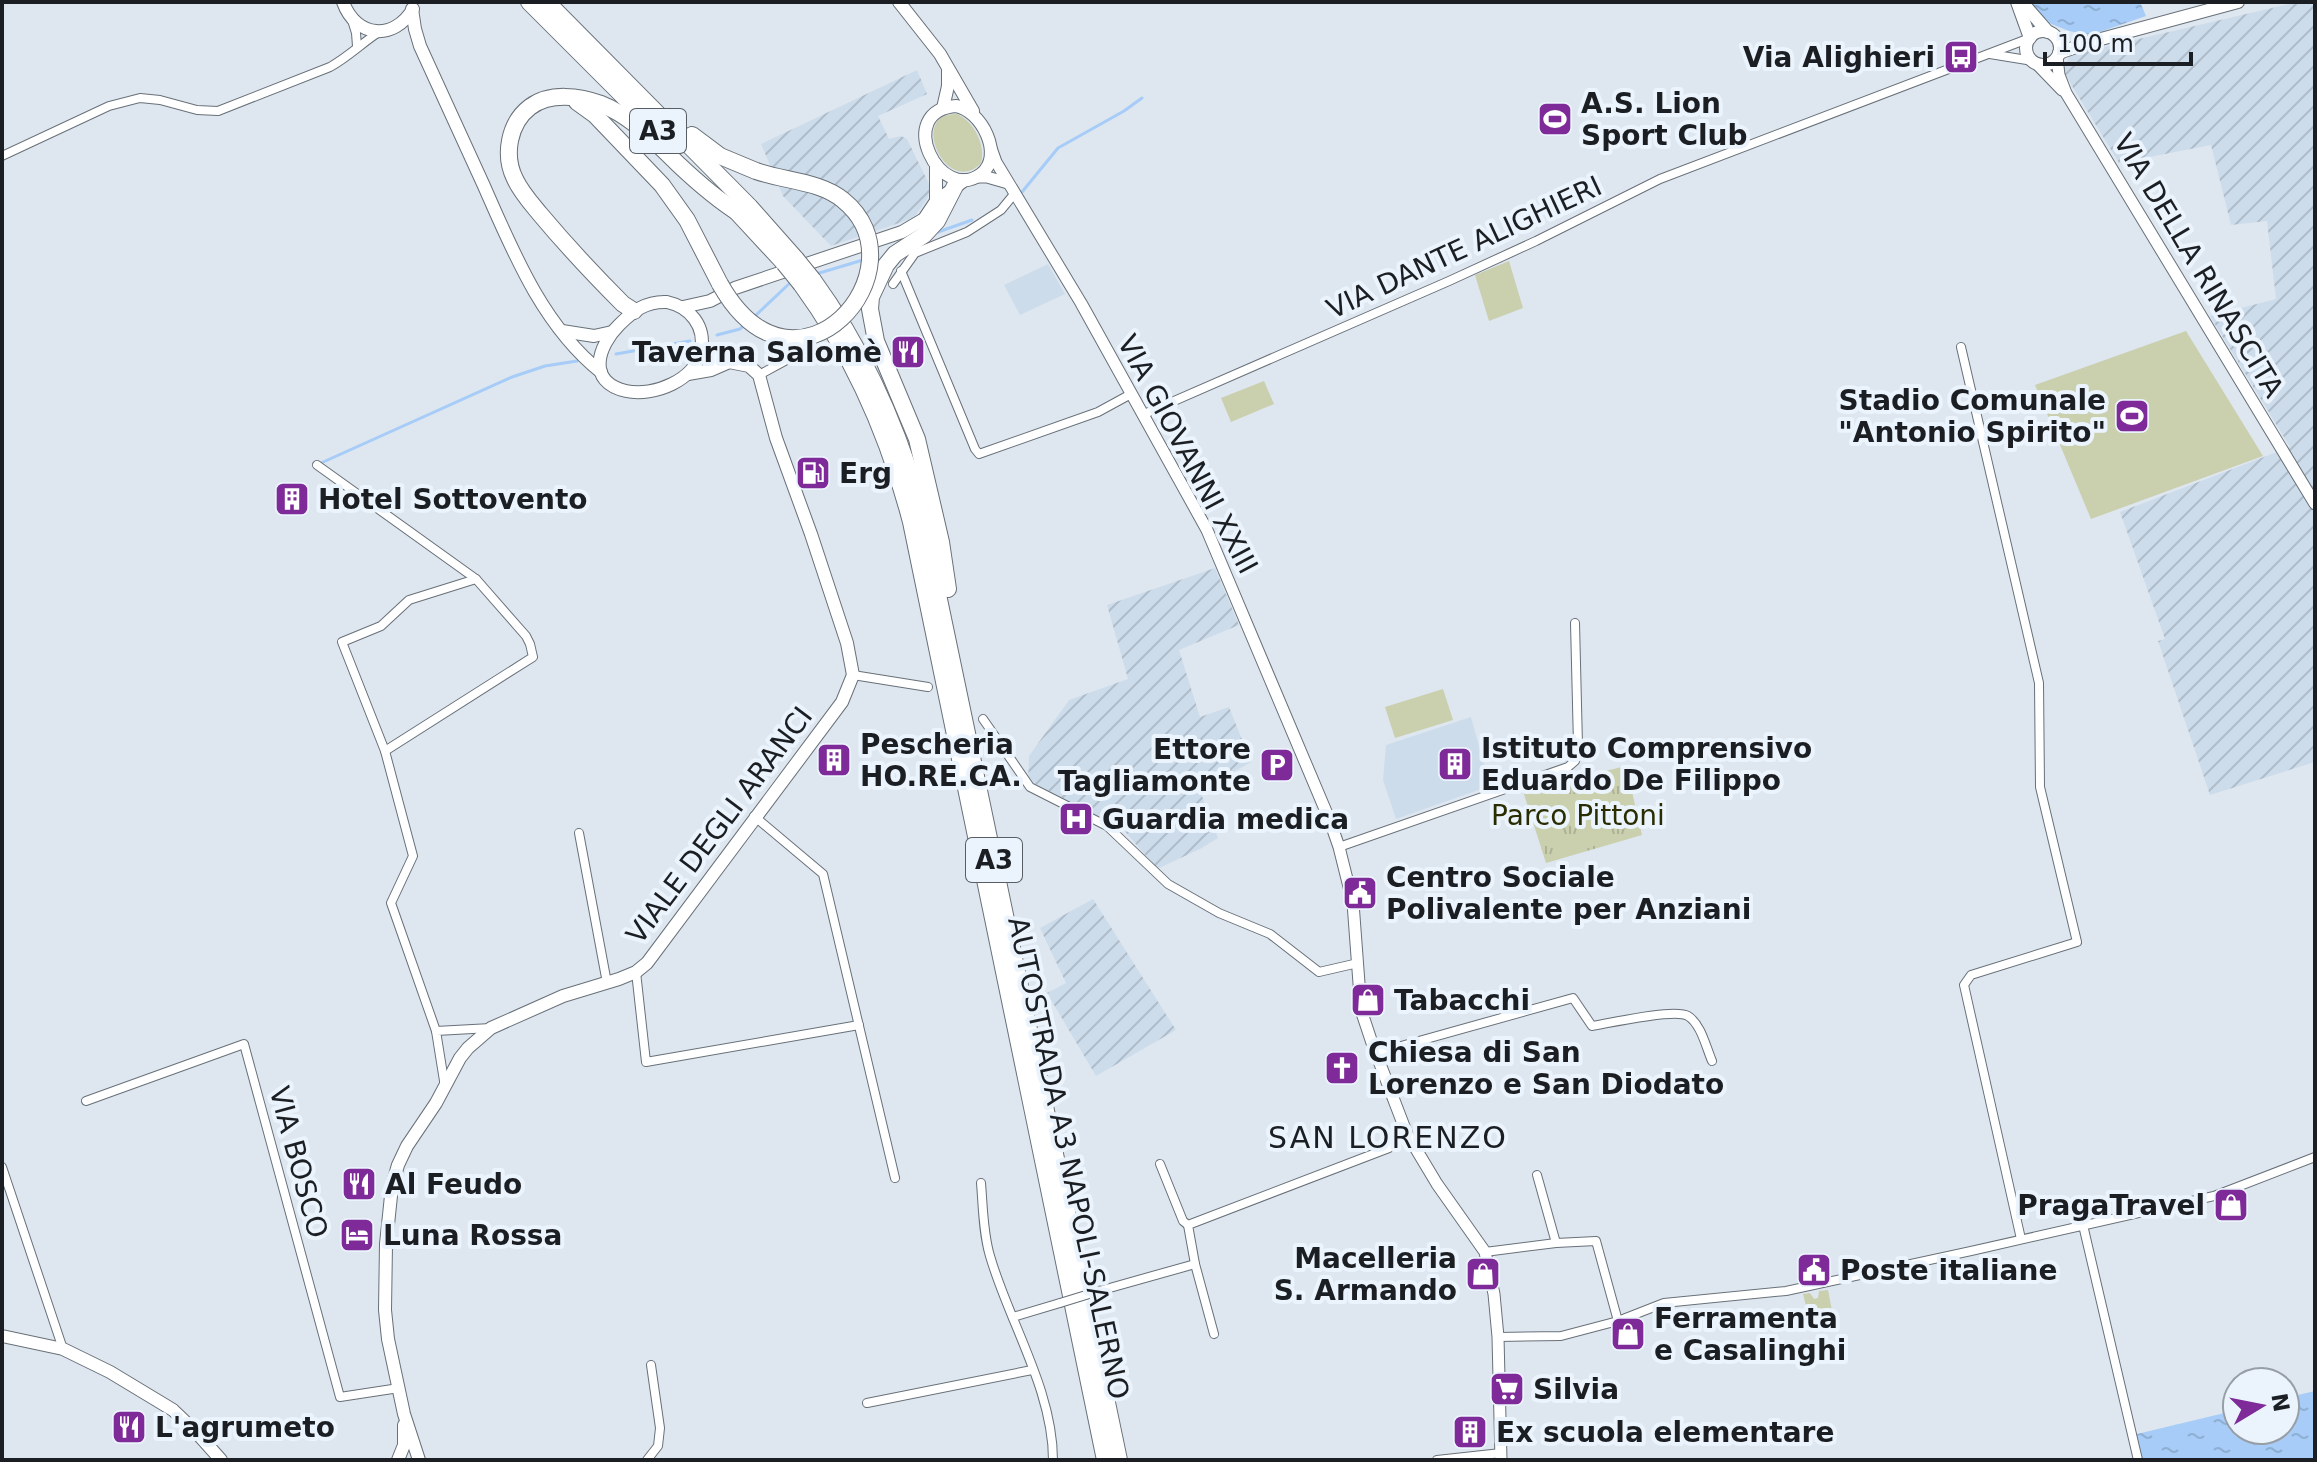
<svg xmlns="http://www.w3.org/2000/svg" width="2317" height="1462" font-family="'DejaVu Sans',sans-serif">
  <defs>
    <pattern id="industrial-furrows" width="10" height="10" patternUnits="userSpaceOnUse" patternTransform="scale(2)"><rect width="10" height="10" fill="#cddceb"/><path d="M-1 1l2-2M0 10L10 0M9 11l2-2" fill="none" stroke="#afbcc9"/></pattern>
    <pattern id="park-tufts" width="24" height="20" patternUnits="userSpaceOnUse" patternTransform="scale(2)"><rect width="24" height="20" fill="#cacfae"/><path d="M3 7l-1-3M5 7V3M7 7l1-3M15 17l-1-3M17 17v-4M19 17l1-3" fill="none" stroke="#adb195"/></pattern>
    <pattern id="water-ripples" width="26" height="14" patternUnits="userSpaceOnUse" patternTransform="scale(2)"><rect width="26" height="14" fill="#a6ccf7"/><path d="M2 4q2-2 4 0t4 0M15 11q2-2 4 0t4 0" fill="none" stroke="#8eafd3"/></pattern>
  </defs>
  <rect width="100%" height="100%" fill="#dee7f0"/>
  <g fill="#cddceb">
    <polygon points="1048,264 1065,294 1020,315 1004,285"/>
    <polygon points="1471,717 1490,786 1396,819 1383,780 1386,745"/>
  </g>
  <g fill="url(#industrial-furrows)">
    <polygon points="2298,2 2315,2 2315,762 2210,795 2158,641 2165,639 2120,512 2290,447 2210,316 2276,299 2267,221 2231,225 2211,145 2119,163 2063,71 2070,55"/>
    <polygon points="917,70 927,94 878,116 889,139 901,136 907,139 931,188 927,199 916,215 908,220 831,246 783,196 761,144"/>
    <polygon points="1215,568 1239,625 1179,650 1200,717 1229,707 1251,762 1200,791 1218,838 1202,848 1157,869 1123,829 1028,780 1029,756 1069,700 1128,679 1107,605"/>
    <polygon points="1093,899 1176,1030 1096,1076 1047,993 1066,983 1040,928"/>
  </g>
  <g fill="#cacfae">
    <path d="M957 114C974 121 986 146 981 163 947 199 907 112 957 114Z"/>
    <polygon points="1509,261 1523,308 1489,321 1475,275"/>
    <polygon points="2186,331 2263,456 2091,519 2035,385"/>
    <polygon points="1264,381 1274,404 1231,422 1221,398"/>
    <polygon points="1443,689 1453,720 1395,738 1385,707"/>
    <polygon points="1828,1290 1834,1321 1811,1326 1803,1294 1810,1293 1814,1299 1818,1298 1819,1291"/>
  </g>
  <polygon fill="url(#park-tufts)" points="1626,766 1642,835 1546,863 1523,791"/>
  <g fill="url(#water-ripples)">
    <polygon points="2029,2 2140,2 2146,16 2091,35 2069,31 2044,21"/>
    <polygon points="2315,1391 2315,1460 2142,1460 2137,1434 2237,1410 2237,1430 2285,1430 2285,1398"/>
  </g>
  <g fill="none" stroke-linecap="round" stroke-linejoin="round">
    <g stroke="#a6ccf7" stroke-width="3">
      <polyline points="1022,192 1058,148 1124,111 1142,98"/>
      <polyline points="938,232 972,220"/>
      <polyline points="816,274 863,260"/>
      <polyline points="755,316 790,283"/>
      <polyline points="717,335 740,329 746,323"/>
      <polyline points="616,354 690,341"/>
      <polyline points="321,463 512,377 545,366 577,361"/>
    </g>
    <g stroke="#687078" stroke-width="10">
      <g id="minor">
        <polyline points="352,20 356,33 357,46"/>
        <polyline points="1990,54 2033,61"/>
        <path d="M2 156 109 106 140 98 160 100 197 110 218 111 330 67C348 57 362 43 379 32"/>
        <polyline points="901,271 975,449 979,454 1098,412 1131,394"/>
        <polyline points="893,284 915,253 967,232 1001,210 1015,193"/>
        <polyline points="1961,347 2039,683 2040,787 2077,942 1971,975 1964,985 2021,1239"/>
        <polyline points="759,375 792,357"/>
        <polyline points="1142,415 1449,281 1536,241 1660,179 2030,38"/>
        <polyline points="317,465 476,579 526,636 530,644 533,657 385,751 413,856 391,903 436,1031"/>
        <polyline points="853,675 928,687"/>
        <polyline points="983,719 1030,787 1107,826 1168,884 1219,913 1270,934 1319,972 1358,963"/>
        <polyline points="385,751 342,642 381,626 409,600 476,579"/>
        <polyline points="754,816 823,874 895,1178"/>
        <polyline points="579,833 607,983"/>
        <polyline points="1339,847 1568,767 1575,761 1578,745 1575,623"/>
        <polyline points="636,972 646,1062 859,1025"/>
        <path d="M1376 1053 1573 998 1592 1026C1610 1023 1675 1008 1688 1016 1701 1024 1706 1047 1712 1061"/>
        <polyline points="445,1087 436,1031 491,1028"/>
        <polyline points="86,1101 244,1044 340,1397 399,1388"/>
        <polyline points="1160,1164 1183,1221 1188,1225"/>
        <polyline points="2,1167 63,1349"/>
        <polyline points="1537,1175 1556,1243"/>
        <path d="M981 1183C983 1206 983 1233 990 1256 1009 1322 1053 1390 1053 1460"/>
        <polyline points="2083,1225 2138,1460"/>
        <polyline points="1485,1252 1556,1243 1596,1241 1618,1321"/>
        <polyline points="1099,1291 1195,1264"/>
        <polyline points="1013,1317 1060,1303"/>
        <polyline points="1214,1334 1195,1264 1188,1225 1389,1148 1393,1140 1407,1134"/>
        <polyline points="1498,1337 1561,1336 1618,1321 1664,1303 1786,1291 1971,1251 2214,1196 2315,1157"/>
        <polyline points="867,1403 1032,1370"/>
        <polyline points="647,1460 658,1446 660,1428 651,1365"/>
        <polyline points="1437,1460 1501,1453"/>
      </g>
    </g>
    <g stroke="#687078" stroke-width="13">
      <g id="tertiary">
        <polyline points="2057,57 2059,75 2066,93 2315,504"/>
        <polyline points="2036,63 2062,90"/>
        <polyline points="991,148 996,162 1081,303 1207,530 1330,821 1339,847 1353,903 1361,1010 1372,1043 1407,1134 1437,1184 1485,1252 1494,1294 1498,1337 1501,1460"/>
        <polyline points="976,177 987,177 1008,183"/>
      </g>
    </g>
    <g stroke="#687078" stroke-width="14">
      <g id="secondary">
        <path d="M343 2C356 38 394 41 413 9"/>
        <polyline points="899,2 940,54 973,111"/>
        <polyline points="2017,2 2030,38"/>
        <polyline points="2022,2 2048,32"/>
        <path d="M412 9 415 29 420 46C441 93 463 139 484 186 513 252 543 326 601 372"/>
        <circle cx="2043" cy="48" r="17"/>
        <polyline points="2059,53 2090,42 2238,2"/>
        <path d="M956 106C981 110 1005 156 981 174 940 205 893 111 956 106Z"/>
        <polyline points="943,108 948,86 948,71"/>
        <polyline points="936,201 936,166"/>
        <path d="M667 302C690 307 706 326 701 351 695 380 654 397 626 391 586 382 598 346 619 325 633 311 646 301 667 302Z"/>
        <polyline points="683,307 710,301 735,288 902,232 924,219 936,201 965,180"/>
        <polyline points="562,331 594,336 612,332"/>
        <polyline points="688,374 711,370 727,363"/>
        <polyline points="2,1336 63,1349 110,1372 173,1410 197,1433 221,1460"/>
        <polyline points="398,1460 404,1445 404,1425"/>
        <polyline points="419,1460 404,1414 388,1339 385,1310 386,1244 392,1186 398,1165 407,1146 436,1103 460,1058 468,1048 491,1028 563,996 619,979 636,972 647,963 842,702 853,675 847,643 811,534 776,438 759,375 749,366 714,359 702,346"/>
      </g>
    </g>
    <g stroke="#687078" stroke-width="18">
      <g id="motorway">
        <polyline points="529,2 655,128"/>
        <polyline points="547,2 750,207 796,259"/>
        <polyline points="577,102 595,115 662,185 687,220 720,284"/>
        <polyline points="692,135 720,156 756,171"/>
        <polyline points="733,208 784,263"/>
        <path d="M813 280C861 346 895 421 918 499L1119 1460"/>
        <path d="M801 284C853 355 889 437 911 522L1105 1460"/>
        <path d="M634 311 623 304C594 275 566 245 540 214 531 203 521 192 515 179 503 155 509 123 530 107 550 92 580 96 601 104 633 117 654 141 678 164 697 182 718 200 740 214"/>
        <polyline points="948,589 941,542 917,439 876,341 870,309 871,297 886,265 895,254 924,235 937,221 955,186"/>
      </g>
    </g>
    <use href="#minor" stroke="#fff" stroke-width="8"/>
    <use href="#tertiary" stroke="#fff" stroke-width="11"/>
    <use href="#secondary" stroke="#fff" stroke-width="12"/>
    <use href="#motorway" stroke="#fff" stroke-width="16"/>
    <g stroke="#687078" stroke-width="10" stroke-linecap="butt">
      <polyline id="minor-bridge" points="1060,1303 1099,1291"/>
    </g>
    <g stroke="#687078" stroke-width="18" stroke-linecap="butt">
      <g id="motorway-bridge">
        <polyline points="796,259 813,280"/>
        <polyline points="784,263 801,284"/>
        <path d="M720 284C796 419 927 268 843 200 820 181 784 181 756 171"/>
      </g>
    </g>
    <use href="#minor-bridge" stroke="#fff" stroke-width="8"/>
    <use href="#motorway-bridge" stroke="#fff" stroke-width="16"/>
  </g>
  <defs>
    <g id="bus-square" transform="scale(1.8)"><rect x="-9" y="-9" width="18" height="18" rx="4" fill="#7f2a99" stroke="#ebf4fd"/><path d="M-5-6H5V4H4V6H2V4H-2V6H-4V4H-5ZM-3.5-4V0h7V-4ZM-3.5 1.2v1.5H-2V1.2ZM2 1.2v1.5H3.5V1.2Z" fill="#fff"/></g>
    <g id="stadium-square" transform="scale(1.8)"><rect x="-9" y="-9" width="18" height="18" rx="4" fill="#7f2a99" stroke="#ebf4fd"/><path d="M0-5a6.5 5 0 1 0 0 10a6.5 5 0 1 0 0-10ZM-3.5-1.8h7v3.6h-7Z" fill="#fff"/></g>
    <g id="restaurant-square" transform="scale(1.8)"><rect x="-9" y="-9" width="18" height="18" rx="4" fill="#7f2a99" stroke="#ebf4fd"/><path d="M-5-6h1v4h1v-4h1v4h1v-4h1v5L-1.5 .5V6h-2V.5L-5-1ZM5-6V6H3V1.5H1.5Q1.5-4 5-6Z" fill="#fff"/></g>
    <g id="fuel-square" transform="scale(1.8)"><rect x="-9" y="-9" width="18" height="18" rx="4" fill="#7f2a99" stroke="#ebf4fd"/><path d="M-5.5-6h7V0h2V4h1.3V-2.5L3-4.5l.8-.8L6-3V5H2.5V1h-1V6h-7ZM-4.2-4.7v3.2H.2V-4.7Z" fill="#fff"/></g>
    <g id="building-square" transform="scale(1.8)"><rect x="-9" y="-9" width="18" height="18" rx="4" fill="#7f2a99" stroke="#ebf4fd"/><path d="M-4-6H4V6H1V3H-1V6H-4ZM-2.5-4.3h1.7v1.8h-1.7ZM.8-4.3h1.7v1.8H.8ZM-2.5-1h1.7V.8h-1.7ZM.8-1h1.7V.8H.8Z" fill="#fff"/></g>
    <g id="parking-square" transform="scale(1.8)"><rect x="-9" y="-9" width="18" height="18" rx="4" fill="#7f2a99" stroke="#ebf4fd"/><path d="M-3.5-5.5H1a3.5 3.5 0 0 1 0 7H-1V5.5H-3.5ZM-1-3.4V-.6H.8a1.4 1.4 0 0 0 0-2.8Z" fill="#fff"/></g>
    <g id="hospital-square" transform="scale(1.8)"><rect x="-9" y="-9" width="18" height="18" rx="4" fill="#7f2a99" stroke="#ebf4fd"/><path d="M-5-5h3v3.5h4V-5h3V5h-3V1.5h-4V5h-3Z" fill="#fff"/></g>
    <g id="civic-square" transform="scale(1.8)"><rect x="-9" y="-9" width="18" height="18" rx="4" fill="#7f2a99" stroke="#ebf4fd"/><path d="M-.6-6.5H3V-4.5H.6V-3L4-1V1h2V6H-6V1h2V-1L-.6-3ZM-1.2 2.5V6h2.4V2.5Z" fill="#fff"/></g>
    <g id="shop-square" transform="scale(1.8)"><rect x="-9" y="-9" width="18" height="18" rx="4" fill="#7f2a99" stroke="#ebf4fd"/><path d="M-5-2.5h2.3a2.7 3.5 0 0 1 5.4 0H5L5.5 6h-11ZM-1.5-2.5h3a1.5 2.3 0 0 0-3 0Z" fill="#fff"/></g>
    <g id="church-square" transform="scale(1.8)"><rect x="-9" y="-9" width="18" height="18" rx="4" fill="#7f2a99" stroke="#ebf4fd"/><path d="M-1.2-6h2.4v3.5h3.3v2.4h-3.3V6h-2.4V-.1h-3.3v-2.4h3.3Z" fill="#fff"/></g>
    <g id="hotel-square" transform="scale(1.8)"><rect x="-9" y="-9" width="18" height="18" rx="4" fill="#7f2a99" stroke="#ebf4fd"/><path d="M-6-4.5h1.5V1H6V5H4.5V3h-9V5H-6ZM-4 0a1.8 1.8 0 1 1 3.6 0ZM.5 0V-2.5h3Q6-2.5 6 0Z" fill="#fff"/></g>
    <g id="supermarket-square" transform="scale(1.8)"><rect x="-9" y="-9" width="18" height="18" rx="4" fill="#7f2a99" stroke="#ebf4fd"/><path d="M-6-5.5h2.5l.6 2H6L4.5 2H-2.5L-4.4-4H-6ZM-1.5 3.2a1.3 1.3 0 1 0 .1 0ZM3 3.2a1.3 1.3 0 1 0 .1 0Z" fill="#fff"/></g>
  </defs>
  <g fill-rule="evenodd">
    <use href="#bus-square" x="1961" y="57"/>
    <use href="#stadium-square" x="1555" y="119"/>
    <use href="#restaurant-square" x="908" y="352"/>
    <use href="#stadium-square" x="2132" y="416"/>
    <use href="#fuel-square" x="813" y="473"/>
    <use href="#building-square" x="292" y="499"/>
    <use href="#building-square" x="834" y="760"/>
    <use href="#building-square" x="1455" y="764"/>
    <use href="#parking-square" x="1277" y="765"/>
    <use href="#hospital-square" x="1076" y="819"/>
    <use href="#civic-square" x="1360" y="893"/>
    <use href="#shop-square" x="1368" y="1000"/>
    <use href="#church-square" x="1342" y="1068"/>
    <use href="#restaurant-square" x="359" y="1184"/>
    <use href="#shop-square" x="2231" y="1205"/>
    <use href="#hotel-square" x="357" y="1235"/>
    <use href="#civic-square" x="1814" y="1270"/>
    <use href="#shop-square" x="1483" y="1274"/>
    <use href="#shop-square" x="1628" y="1334"/>
    <use href="#supermarket-square" x="1507" y="1389"/>
    <use href="#restaurant-square" x="129" y="1427"/>
    <use href="#building-square" x="1470" y="1432"/>
  </g>
  <g text-anchor="middle" stroke-width="8" stroke-linejoin="round" paint-order="stroke">
    <g fill="#ebf4fd" stroke="#595e64" stroke-width="2">
      <rect x="630" y="109" width="56" height="44" rx="6"/>
      <rect x="966" y="838" width="56" height="44" rx="6"/>
    </g>
    <g font-size="26" font-weight="bold" fill="#1b1e22">
      <text x="658" y="140">A3</text>
      <text x="994" y="869">A3</text>
    </g>
    <g font-size="28" font-weight="bold" fill="#1b1e22" stroke="#ebf4fd" text-anchor="start">
      <text x="1935" y="67" text-anchor="end">Via Alighieri</text>
      <text x="1581" y="113">A.S. Lion<tspan x="1581" dy="32">Sport Club</tspan></text>
      <text x="882" y="362" text-anchor="end">Taverna Salomè</text>
      <text x="2106" y="410" text-anchor="end">Stadio Comunale<tspan x="2106" dy="32">"Antonio Spirito"</tspan></text>
      <text x="839" y="483">Erg</text>
      <text x="318" y="509">Hotel Sottovento</text>
      <text x="860" y="754">Pescheria<tspan x="860" dy="32">HO.RE.CA.</tspan></text>
      <text x="1481" y="758">Istituto Comprensivo<tspan x="1481" dy="32">Eduardo De Filippo</tspan></text>
      <text x="1251" y="759" text-anchor="end">Ettore<tspan x="1251" dy="32">Tagliamonte</tspan></text>
      <text x="1102" y="829">Guardia medica</text>
      <text x="1386" y="887">Centro Sociale<tspan x="1386" dy="32">Polivalente per Anziani</tspan></text>
      <text x="1394" y="1010">Tabacchi</text>
      <text x="1368" y="1062">Chiesa di San<tspan x="1368" dy="32">Lorenzo e San Diodato</tspan></text>
      <text x="385" y="1194">Al Feudo</text>
      <text x="2205" y="1215" text-anchor="end">PragaTravel</text>
      <text x="383" y="1245">Luna Rossa</text>
      <text x="1457" y="1268" text-anchor="end">Macelleria<tspan x="1457" dy="32">S. Armando</tspan></text>
      <text x="1840" y="1280">Poste italiane</text>
      <text x="1654" y="1328">Ferramenta<tspan x="1654" dy="32">e Casalinghi</tspan></text>
      <text x="1533" y="1399">Silvia</text>
      <text x="155" y="1437">L'agrumeto</text>
      <text x="1496" y="1442">Ex scuola elementare</text>
    </g>
    <g font-size="28" fill="#1b1e22" stroke="#ebf4fd">
      <text transform="translate(1464 247) rotate(-25)" y="10">VIA DANTE ALIGHIERI</text>
      <text transform="translate(2199 265) rotate(59)" y="10">VIA DELLA RINASCITA</text>
      <text transform="translate(1188 454) rotate(62)" y="10">VIA GIOVANNI XXIII</text>
      <text transform="translate(719 825) rotate(-53)" y="10">VIALE DEGLI ARANCI</text>
      <text transform="translate(1069 1158) rotate(78)" y="10">AUTOSTRADA A3 NAPOLI-SALERNO</text>
      <text transform="translate(299 1162) rotate(75)" y="10">VIA BOSCO</text>
    </g>
    <g font-size="28" fill="#2a2d02" stroke="#ebf4fd">
      <text x="1578" y="825">Parco Pittoni</text>
    </g>
    <g font-size="30" letter-spacing="2" fill="#1b1e22" stroke="#ebf4fd">
      <text x="1388" y="1148">SAN LORENZO</text>
    </g>
  </g>
  <rect width="2317" height="1462" fill="none" stroke="#1b1e22" stroke-width="8"/>
  <g transform="translate(2261 1406) rotate(80)"><circle r="38" fill="#ebf4fd" stroke="#989ea5" stroke-width="2"/>
  <path d="M0-6L14 30L0 20L-14 30Z" fill="#7f2a99"/>
  <text y="-12" font-size="22" font-weight="bold" text-anchor="middle" fill="#1b1e22">N</text>
  </g>
  <path d="M2045 52v12h146v-12" fill="none" stroke="#1b1e22" stroke-width="4"/>
  <text x="2057" y="52" font-size="24" fill="#1b1e22" stroke="#ebf4fd" stroke-width="6" paint-order="stroke">100 m</text>
</svg>
